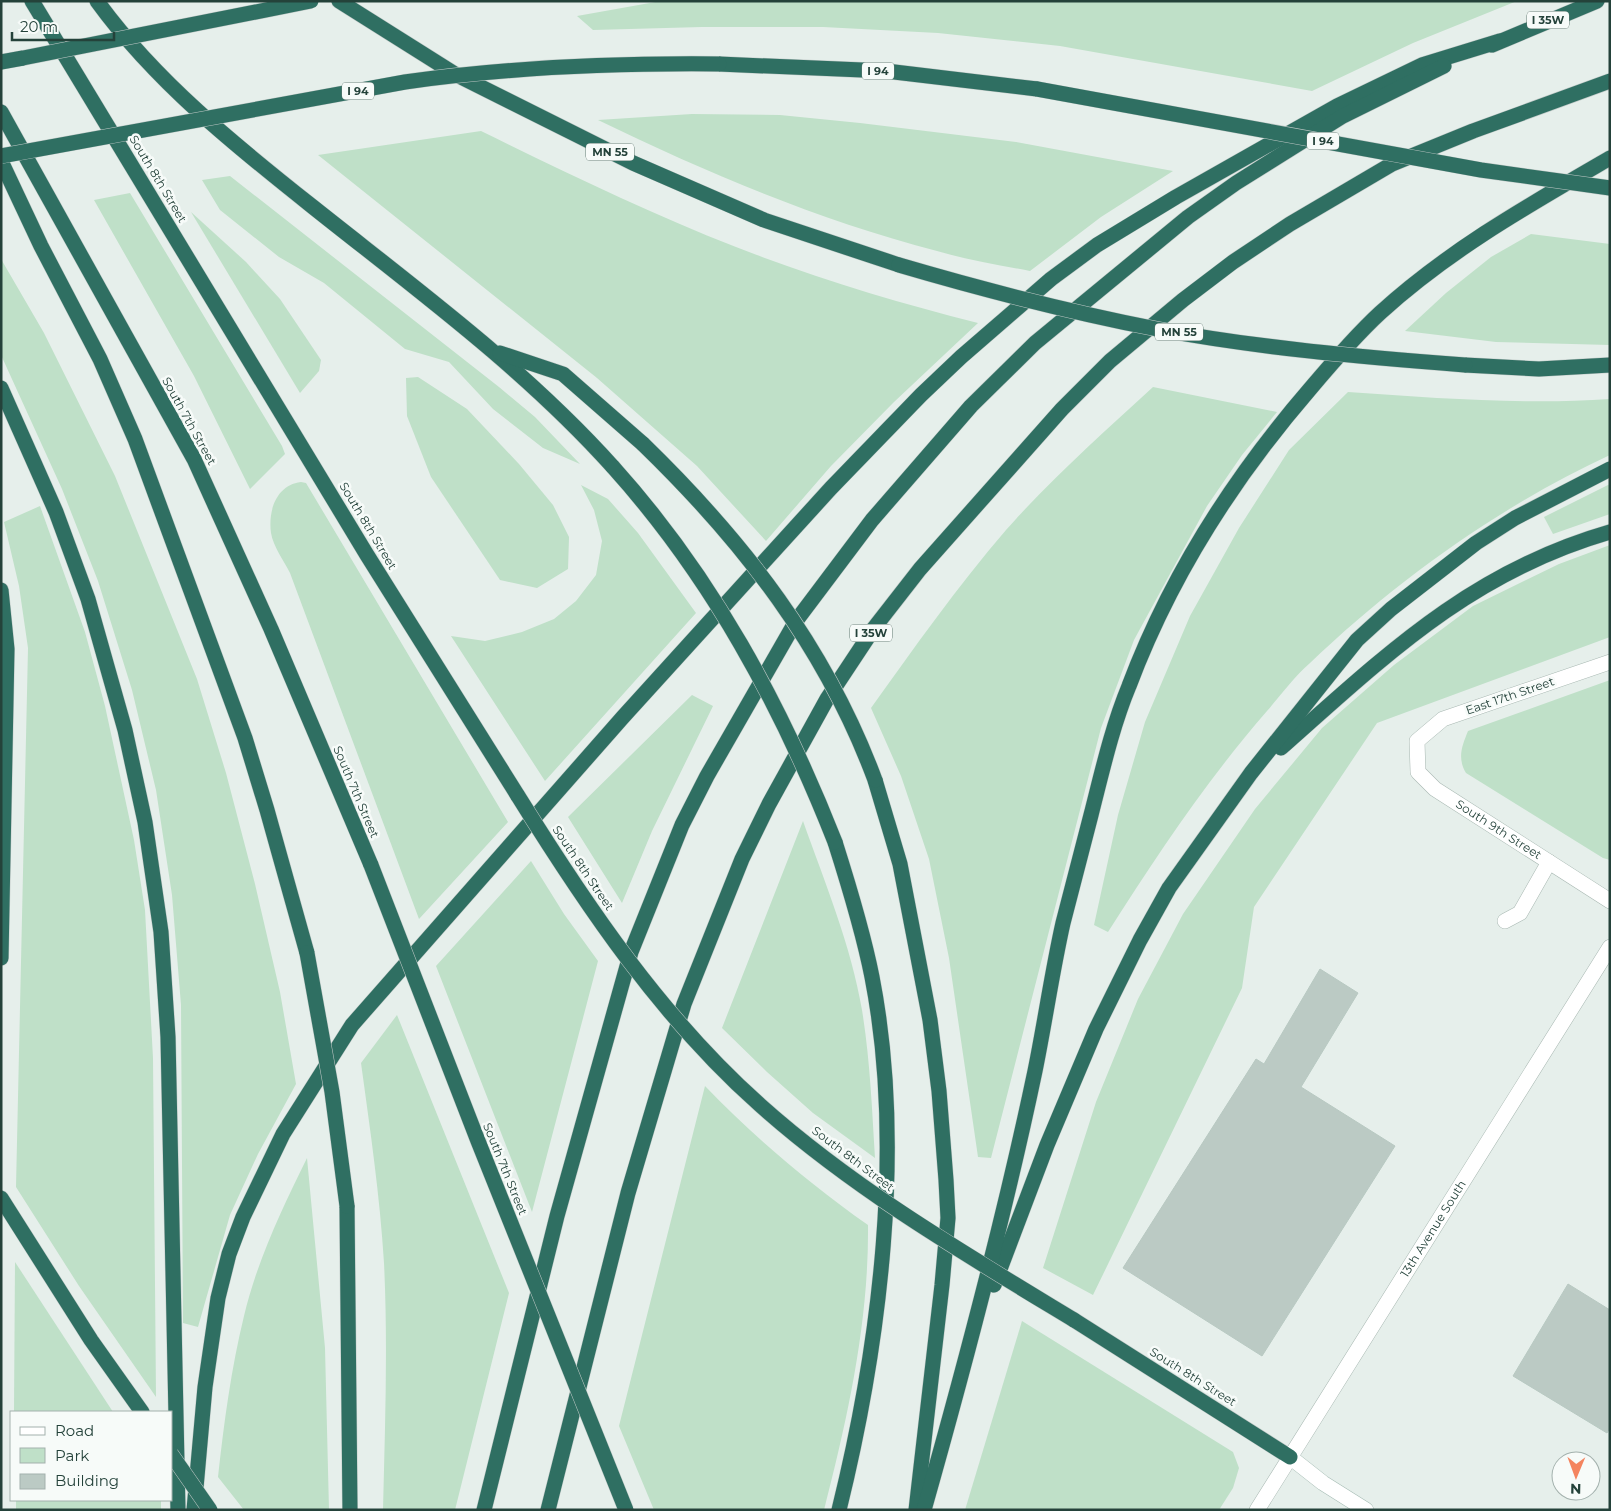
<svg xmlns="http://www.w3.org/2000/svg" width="1611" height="1511" font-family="Montserrat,sans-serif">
  <rect width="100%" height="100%" fill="#e6efeb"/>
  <g fill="#bfe0c8">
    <polygon points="661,1 1517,1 1413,43 1312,91 1060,46 938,33 823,27 702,27 593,30 577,16"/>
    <path d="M692 114 780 115 860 123 1016 142 1173 171 1101 217 1030 271C999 265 967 260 937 251 819 220 707 173 598 120Z"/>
    <path d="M481 131C565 172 649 213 736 247 815 278 896 302 978 323L894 402 831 466 766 541 697 466 597 378 318 155Z"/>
    <polygon points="230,176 499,387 535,417 580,464 543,448 493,409 449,362 405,349 324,283 279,257 220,210 202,180"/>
    <polygon points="130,193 282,446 285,454 250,489 194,376 94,200"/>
    <polygon points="191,212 246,262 280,299 321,360 319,371 300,393"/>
    <polygon points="1531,234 1610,244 1610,345 1496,342 1405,331 1446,293 1491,257"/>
    <polygon points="1,259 44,333 115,476 197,679 226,773 255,884 280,992 296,1084 258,1154 230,1215 198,1327 183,1323 181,1005 172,895 156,790 132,690 98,581 62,489 1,355"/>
    <polygon points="418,377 467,409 519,464 553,505 569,537 568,569 537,588 500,580 431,477 407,416 406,378"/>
    <path d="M1153 387 1277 412 1242 455 1207 506 1134 640 1101 728 991 1158 978 1157 949 958 929 859 901 776 871 708C914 648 957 587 1006 530 1051 479 1103 433 1153 387Z"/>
    <path d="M1348 392C1435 398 1523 405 1610 399V455C1500 506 1397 580 1310 663 1294 677 1281 695 1267 711 1207 780 1157 855 1108 932L1094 925 1118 815 1145 722 1190 616 1239 528 1289 450Z"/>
    <path d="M301 482 306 483 508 822 419 919 290 573C284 561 273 546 271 533 268 511 276 485 301 482Z"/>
    <polygon points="1610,484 1610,514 1553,534 1544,517"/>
    <polygon points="581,485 608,499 638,533 696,613 545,781 451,636 485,641 522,632 554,619 576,601 596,575 602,541 594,510"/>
    <polygon points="40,506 85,632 105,706 134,840 145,910 153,1058 156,1397 79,1286 16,1187 28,648 19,586 4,522"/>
    <polygon points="1610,545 1610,637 1377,723 1254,907 1242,988 1093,1295 1043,1268 1096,1102 1138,999 1183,914 1255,809 1322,728 1394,665 1473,606 1559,564"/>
    <path d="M1610 680V860L1603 858 1466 773C1457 758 1462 746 1468 731Z"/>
    <polygon points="692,695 713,706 652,831 622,903 568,817"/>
    <path d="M803 821C825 883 851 945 862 1010 870 1059 872 1109 875 1158L813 1113 767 1072 722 1028Z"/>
    <polygon points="531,861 564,914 598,961 532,1212 436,966"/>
    <path d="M397 1015 509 1293 455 1510H383C385 1428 388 1345 384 1263 380 1196 370 1129 361 1063Z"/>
    <path d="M705 1086C755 1138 809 1183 868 1225 869 1321 848 1417 824 1510H654L619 1426Z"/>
    <path d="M307 1158 325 1348 329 1510H244L218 1477C224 1423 231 1369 244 1316 257 1261 282 1209 307 1158Z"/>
    <polygon points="15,1262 113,1412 14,1412"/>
    <polygon points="1022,1321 1233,1452 1239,1468 1233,1488 1219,1510 965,1510"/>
    <rect x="16" y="1500" width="145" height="10"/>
  </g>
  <g fill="#bbcac4" stroke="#b8c9c2">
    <polygon points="1320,969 1358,993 1301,1087 1395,1146 1262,1356 1123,1268 1256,1059 1264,1064"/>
    <polygon points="1568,1284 1610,1310 1610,1428 1607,1433 1513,1376"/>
  </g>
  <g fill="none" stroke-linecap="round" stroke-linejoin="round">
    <g stroke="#a8b8b2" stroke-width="16">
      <polyline id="lane" points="1505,921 1520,913 1549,862"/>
    </g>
    <g stroke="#a8b8b2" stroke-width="16">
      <g id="street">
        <path id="s1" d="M1610 662 1443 719 1417 741 1418 772 1435 789 1610 901"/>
        <path id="s2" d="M1257 1510 1610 947"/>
      </g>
    </g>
    <g stroke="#a4bbb3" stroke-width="16">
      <polyline id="secondary" points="1290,1457 1323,1483 1366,1510"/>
    </g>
    <g stroke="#c2cac8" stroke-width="16">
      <g id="highway">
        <polyline points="32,1 367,555 518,796"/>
        <path d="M97 1C155 81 236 146 313 207 416 289 524 368 613 467"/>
        <polyline points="339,1 455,74 633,163 764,220 899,265"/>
        <polyline points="1492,45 1597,1"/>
        <polyline points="1,62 23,58"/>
        <polyline points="719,64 886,71 1037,89"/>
        <polyline points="1,112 194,459 271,629 371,865"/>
        <polyline points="1,161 41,246 100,359 135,439 245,738 267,810 307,953"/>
        <polyline points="500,353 563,374 643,444"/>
        <polyline points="1465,365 1539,369 1610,365"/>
        <polyline points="1,388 56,512 88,599 125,730 145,822 161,932 168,1037 178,1510"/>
        <polyline points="1,590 7,649 1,958"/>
        <path d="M1281 748C1386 655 1471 572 1610 532"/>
        <polyline points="875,780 900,864 930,1020 939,1091 946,1180 948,1218 942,1285 916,1510"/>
        <path d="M835 842C849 886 863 931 872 977 905 1146 880 1344 839 1510"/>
        <polyline points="1,1198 91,1340 142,1412"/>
        <polyline points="347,1206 350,1510"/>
        <polyline points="994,1285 1047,1145 1096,1029 1140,940 1169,888 1251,773 1357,640 1391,609 1476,543 1515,518 1610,469"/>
        <polyline points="1074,1320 1290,1457"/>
        <polyline points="194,1510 205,1387 218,1298 229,1254 243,1217 283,1134 352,1025 623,717 831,488 921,395 961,357 1051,279 1097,245 1176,197 1337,106 1422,65 1500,41"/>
        <polyline points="484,1510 557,1216 631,952 682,825 707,776 796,621 872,520 971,406 1035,343 1188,217 1236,183 1343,116 1444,66"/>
        <polyline points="548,1510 628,1193 684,1004 742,859 769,804 827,699 874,628 920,569 1062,409 1110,361 1183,300 1233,262 1290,224 1392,164 1473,131 1610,81"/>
        <path d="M924 1510C965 1365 1004 1219 1035 1071 1045 1022 1052 972 1063 923 1072 887 1082 851 1091 815 1102 772 1112 727 1129 686 1170 577 1234 477 1310 389 1332 363 1355 336 1380 313 1449 250 1529 205 1610 158"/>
      </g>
    </g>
    <use href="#lane" stroke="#fff" stroke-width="15"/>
    <use href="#street" stroke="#fff" stroke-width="15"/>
    <use href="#secondary" stroke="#fff" stroke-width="15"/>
    <use href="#highway" stroke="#2f6f62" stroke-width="15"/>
    <g stroke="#c2cac8" stroke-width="16" stroke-linecap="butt">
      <g id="highway-bridge">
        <polyline points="23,58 311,1"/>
        <polyline points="1037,89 1481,170 1610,188"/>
        <path d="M1 156 405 82C510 67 614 63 719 64"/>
        <path d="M899 265C984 290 1070 312 1157 329 1258 348 1362 357 1465 365"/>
        <path d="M643 444C744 542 826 648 875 780"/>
        <path d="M613 467C712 577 781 705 835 842"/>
        <path d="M518 796C587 907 662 1018 760 1105 854 1189 965 1254 1074 1320"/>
        <polyline points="371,865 478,1141 626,1510"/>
        <polyline points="307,953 332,1092 347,1206"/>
        <polyline points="171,1454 210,1510"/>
      </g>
    </g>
    <use href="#highway-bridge" stroke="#2f6f62" stroke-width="15"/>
  </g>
  <g text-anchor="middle" stroke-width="5" stroke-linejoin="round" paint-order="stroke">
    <g fill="#f7fbf9" stroke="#637a73" stroke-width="1">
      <rect x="1527" y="11.5" width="42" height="17" rx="4"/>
      <rect x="862" y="62.5" width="32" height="17" rx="4"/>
      <rect x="342" y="82.5" width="32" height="17" rx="4"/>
      <rect x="1307" y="132.5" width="32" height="17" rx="4"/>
      <rect x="586" y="143.5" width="48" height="17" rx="4"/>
      <rect x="1155" y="323.5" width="48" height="17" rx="4"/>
      <rect x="850" y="624.5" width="42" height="17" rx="4"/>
    </g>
    <g font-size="11" font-weight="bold" fill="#24423a">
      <text x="1548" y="24">I 35W</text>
      <text x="878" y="75">I 94</text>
      <text x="358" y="95">I 94</text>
      <text x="1323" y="145">I 94</text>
      <text x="610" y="156">MN 55</text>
      <text x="1179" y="336">MN 55</text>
      <text x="871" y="637">I 35W</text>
    </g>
    <g font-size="12" fill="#24423a" stroke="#f7fbf9">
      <text transform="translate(158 179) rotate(59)" y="4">South 8th Street</text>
      <text transform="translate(189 421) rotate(61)" y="4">South 7th Street</text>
      <text transform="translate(368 526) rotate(59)" y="4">South 8th Street</text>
      <text transform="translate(1510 696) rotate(-19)" y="4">East 17th Street</text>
      <text transform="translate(356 792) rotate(67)" y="4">South 7th Street</text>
      <text dy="4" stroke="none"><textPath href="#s1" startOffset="341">South 9th Street</textPath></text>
      <text transform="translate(583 868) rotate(56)" y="4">South 8th Street</text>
      <text transform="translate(853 1159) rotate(37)" y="4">South 8th Street</text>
      <text transform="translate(505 1169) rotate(68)" y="4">South 7th Street</text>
      <text dy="4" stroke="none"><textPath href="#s2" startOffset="332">13th Avenue South</textPath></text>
      <text transform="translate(1193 1377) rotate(32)" y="4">South 8th Street</text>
    </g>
  </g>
  <rect width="1611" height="1511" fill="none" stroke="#24423a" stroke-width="5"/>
  <rect x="10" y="1411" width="162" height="90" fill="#f7fbf9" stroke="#a3b1ad"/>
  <rect x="20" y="1427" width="25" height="8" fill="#ffffff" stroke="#a3b1ad"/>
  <text x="55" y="1436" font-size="15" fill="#24423a">Road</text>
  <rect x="20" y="1448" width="25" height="15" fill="#bfe0c8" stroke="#a3b1ad"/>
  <text x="55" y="1461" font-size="15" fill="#24423a">Park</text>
  <rect x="20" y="1474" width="25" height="15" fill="#bbcac4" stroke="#a3b1ad"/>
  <text x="55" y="1486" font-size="15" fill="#24423a">Building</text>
  <g transform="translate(1576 1476) rotate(181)"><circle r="24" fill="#f7fbf9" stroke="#a3b1ad"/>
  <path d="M0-4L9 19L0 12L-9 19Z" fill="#f4845f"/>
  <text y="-8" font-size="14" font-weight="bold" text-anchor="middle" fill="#24423a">N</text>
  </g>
  <path d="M12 32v8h102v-8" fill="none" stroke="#24423a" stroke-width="2.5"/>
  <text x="20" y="32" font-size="15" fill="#24423a" stroke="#f7fbf9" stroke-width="4" paint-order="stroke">20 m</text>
</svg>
